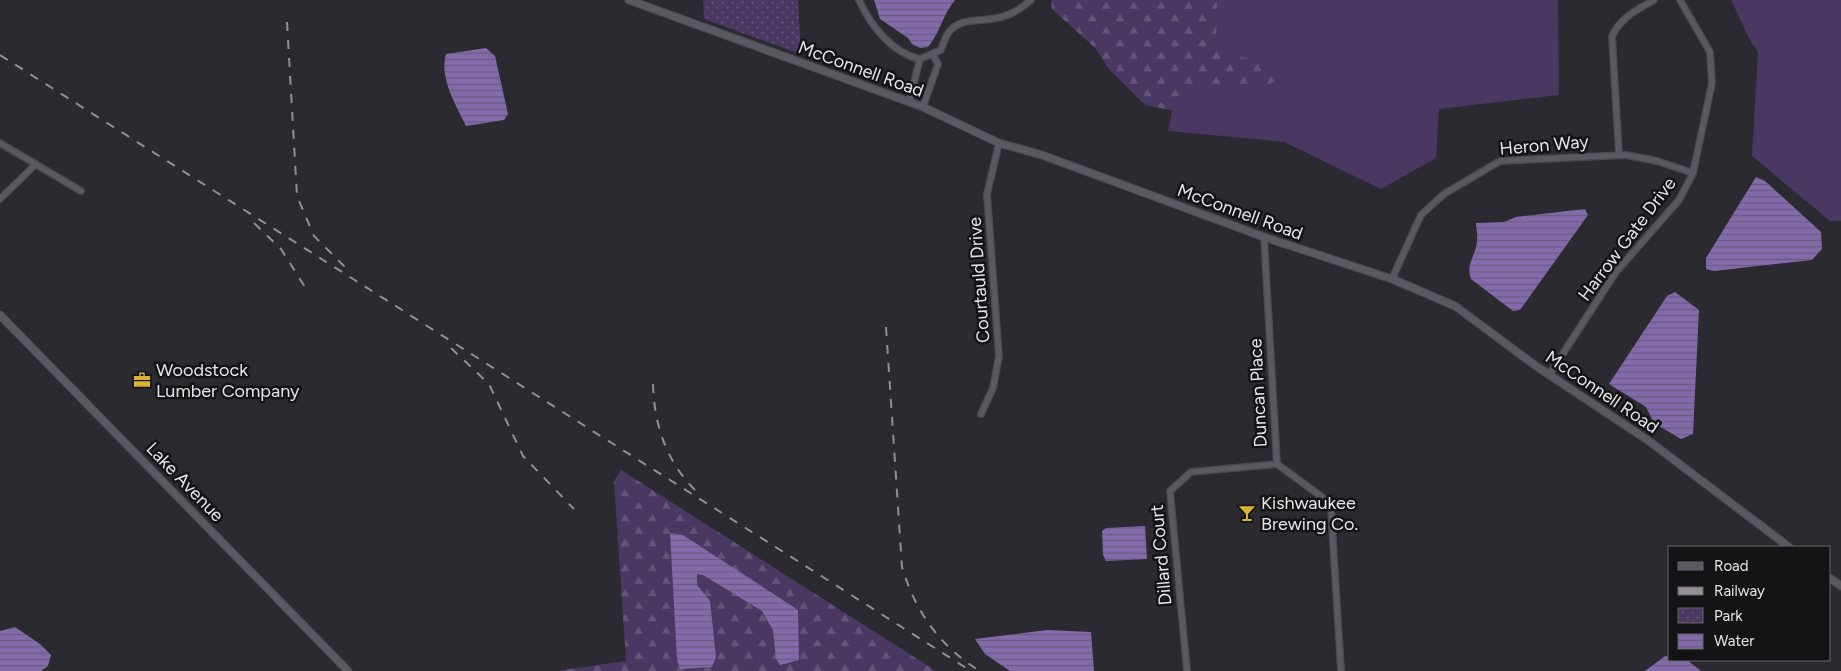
<svg xmlns="http://www.w3.org/2000/svg" width="1841" height="671" font-family="Figtree,sans-serif">
  <defs>
    <pattern id="forest-firs" width="22" height="20" patternUnits="userSpaceOnUse" patternTransform="scale(1.25)"><rect width="22" height="20" fill="#493862"/><path d="M5 1l3.5 6h-7zM16 11l3.5 6h-7z" fill="#635578"/></pattern>
    <pattern id="park-dots" width="8" height="8" patternUnits="userSpaceOnUse" patternTransform="scale(1.25)"><rect width="8" height="8" fill="#493862"/><path d="M2 2h.1M6 6h.1" fill="none" stroke="#635578" stroke-width="1.8" stroke-linecap="round"/></pattern>
    <pattern id="water-rules" width="6" height="5" patternUnits="userSpaceOnUse" patternTransform="scale(1.25)"><rect width="6" height="5" fill="#836baa"/><path d="M0 2.5h6" fill="none" stroke="#6a5b82"/></pattern>
  </defs>
  <rect width="100%" height="100%" fill="#2c2a31"/>
  <g fill="#493862">
    <polygon points="1194,0 1558,0 1559,95 1439,109 1436,158 1381,189 1284,142 1168,131"/>
    <polygon points="1731,0 1841,0 1841,221 1830,221 1752,156 1758,52 1751,42"/>
  </g>
  <g fill="url(#forest-firs)">
    <polygon points="1051,0 1217,0 1216,50 1240,57 1273,62 1281,79 1262,87 1193,84 1176,111 1145,105 1109,69 1095,48 1052,9"/>
    <polygon points="621,470 936,671 556,671 626,661 614,481"/>
  </g>
  <polygon fill="url(#park-dots)" points="703,0 798,0 801,54 704,19"/>
  <g fill="url(#water-rules)">
    <path d="M874 0H955C943 14 940 33 928 47L920 48 912 44 908 38 880 19Z"/>
    <path d="M486 48 495 56 508 114 504 120 466 126C456 105 439 78 446 54Z"/>
    <polygon points="1756,177 1765,181 1821,232 1822,249 1812,260 1714,271 1706,269 1706,258"/>
    <path d="M1585 209 1588 215 1520 310 1513 311 1471 279C1465 263 1477 255 1477 240 1478 234 1476 228 1476 223L1504 222 1516 217Z"/>
    <polygon points="1675,292 1699,310 1693,434 1681,439 1654,423 1646,407 1609,384 1667,296"/>
    <polygon points="1145,526 1147,559 1106,561 1103,555 1102,531 1106,528"/>
    <polygon points="670,533 683,535 798,610 799,660 780,665 776,659 773,630 762,611 703,575 697,574 697,585 710,601 716,657 712,667 680,669 677,660"/>
    <polygon points="15,627 40,644 51,655 48,666 41,671 0,671 0,631"/>
    <polygon points="1047,630 1091,632 1094,671 1010,671 985,654 975,639"/>
    <polygon points="1665,656 1670,657 1670,660 1687,660 1701,671 1645,671"/>
  </g>
  <g fill="none" stroke-linecap="round" stroke-linejoin="round">
    <g stroke="#4b494f" stroke-width="8">
      <g id="minor">
        <path d="M859 0C870 25 892 53 920 59"/>
        <path d="M920 59 941 50C943 45 945 37 949 32 961 17 980 22 997 18 1009 16 1022 8 1031 0"/>
        <polyline points="909,102 920,59"/>
        <polyline points="923,107 938,64 933,55"/>
        <polyline points="0,143 81,191"/>
        <path d="M1619 155 1612 36C1621 17 1637 10 1654 0"/>
        <polyline points="0,199 36,164"/>
        <polyline points="1264,237 1277,464"/>
        <polyline points="1392,279 1421,215 1444,194 1500,161 1626,155 1657,161 1693,173"/>
        <polyline points="1549,375 1616,272 1679,200 1693,173 1712,83 1710,52 1680,0"/>
        <polyline points="981,414 993,388 999,356 987,194 999,143"/>
        <polyline points="1277,464 1322,497 1331,509 1341,671"/>
        <polyline points="1187,671 1170,491 1191,472 1277,464"/>
      </g>
    </g>
    <g stroke="#4b494f" stroke-width="9">
      <g id="tertiary">
        <polyline points="629,0 923,107 999,143 1042,155 1264,237 1392,279 1455,306 1536,366 1649,441 1789,547"/>
        <polyline points="0,315 348,671"/>
        <polyline points="1830,578 1841,586"/>
      </g>
    </g>
    <use href="#minor" stroke="#5a5860" stroke-width="5.5"/>
    <use href="#tertiary" stroke="#5a5860" stroke-width="7"/>
    <g stroke="#918f95" stroke-width="2" stroke-dasharray="9 9" stroke-linecap="butt">
      <polyline points="287,22 297,196 314,236 347,269"/>
      <polyline points="0,55 971,671"/>
      <polyline points="254,223 281,249 305,287"/>
      <path d="M886 327 902 567C915 611 940 647 980 671"/>
      <polyline points="451,348 489,384 523,456 574,509"/>
      <path d="M653 384C654 426 667 463 697 492"/>
    </g>
  </g>
  <defs>
    <g id="office-bare" transform="scale(1.35)"><path d="M-6-3h4V-5.5h4V-3h4V5H-6ZM-1-4.5V-3h2v-1.5ZM-6 0V1H6V0Z" fill="#d9b334" stroke="#141316" stroke-width="2.5" paint-order="stroke"/></g>
    <g id="bar-bare" transform="scale(1.35)"><path d="M-6-5H6L.8 .8V4.5H3.5V6h-7V4.5H-.8V.8Z" fill="#d9b334" stroke="#141316" stroke-width="2.5" paint-order="stroke"/></g>
  </defs>
  <g fill-rule="evenodd">
    <use href="#office-bare" x="142" y="380"/>
    <use href="#bar-bare" x="1247" y="513"/>
  </g>
  <g text-anchor="middle" stroke-width="5" stroke-linejoin="round" paint-order="stroke">
    <g font-size="18" fill="#e6e4e9" stroke="#141316">
      <text transform="translate(861 69) rotate(20)" y="6">McConnell Road</text>
      <text transform="translate(1544 145) rotate(-5)" y="6">Heron Way</text>
      <text transform="translate(1240 212) rotate(20)" y="6">McConnell Road</text>
      <text transform="translate(1627 239) rotate(-53)" y="6">Harrow Gate Drive</text>
      <text transform="translate(979 280) rotate(-94)" y="6">Courtauld Drive</text>
      <text transform="translate(1602 392) rotate(34)" y="6">McConnell Road</text>
      <text transform="translate(1258 393) rotate(-93)" y="6">Duncan Place</text>
      <text transform="translate(185 482) rotate(46)" y="6">Lake Avenue</text>
      <text transform="translate(1161 555) rotate(-95)" y="6">Dillard Court</text>
    </g>
    <g font-size="18" fill="#e6e4e9" stroke="#141316" text-anchor="start">
      <text x="156" y="376">Woodstock<tspan x="156" dy="21">Lumber Company</tspan></text>
      <text x="1261" y="509">Kishwaukee<tspan x="1261" dy="21">Brewing Co.</tspan></text>
    </g>
  </g>
  <rect x="1668" y="546" width="162" height="115" fill="#141316" stroke="#68676a"/>
  <rect x="1678" y="562" width="25" height="8" fill="#5a5860" stroke="#68676a"/>
  <text x="1714" y="571" font-size="15" fill="#e6e4e9">Road</text>
  <rect x="1678" y="587" width="25" height="8" fill="#918f95" stroke="#68676a"/>
  <text x="1714" y="596" font-size="15" fill="#e6e4e9">Railway</text>
  <rect x="1678" y="608" width="25" height="15" fill="url(#park-dots)" stroke="#68676a"/>
  <text x="1714" y="621" font-size="15" fill="#e6e4e9">Park</text>
  <rect x="1678" y="634" width="25" height="15" fill="url(#water-rules)" stroke="#68676a"/>
  <text x="1714" y="646" font-size="15" fill="#e6e4e9">Water</text>
</svg>
